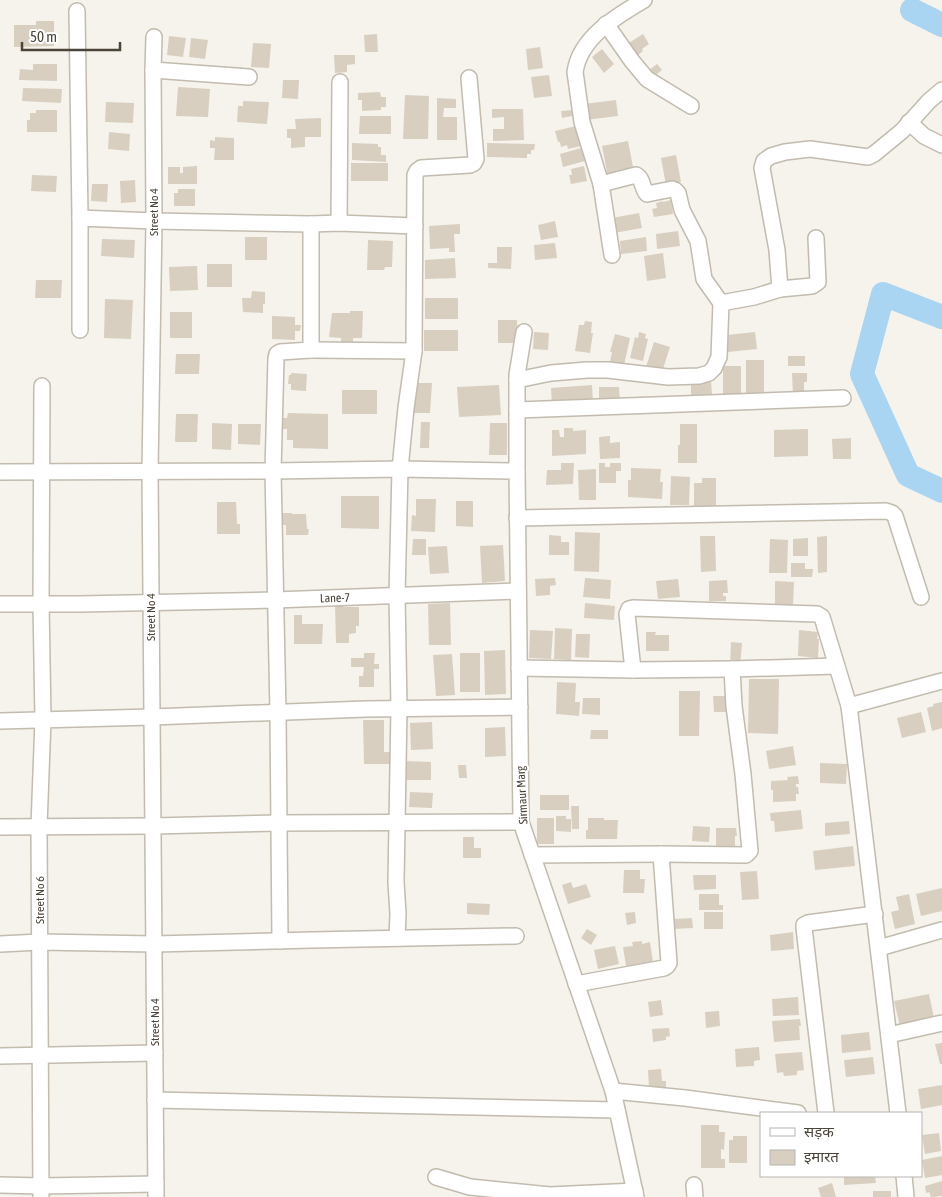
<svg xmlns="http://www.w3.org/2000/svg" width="942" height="1197" font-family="'Asap Condensed','Noto Sans Devanagari',sans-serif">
  <rect width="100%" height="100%" fill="#f6f3ec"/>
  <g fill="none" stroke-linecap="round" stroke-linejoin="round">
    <g stroke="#a9d4f2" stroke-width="24">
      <polyline points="912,10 942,25"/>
      <polyline points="942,317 883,294 862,374 908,475 942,491"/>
    </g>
  </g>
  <g fill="#d8cfc1">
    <polygon points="36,21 54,21 54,46 14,47 14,25 36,25"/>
    <polygon points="377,34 378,52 365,52 364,35"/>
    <polygon points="643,34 649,44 642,49 643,51 633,59 624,46"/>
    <polygon points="169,36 186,38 183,57 167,55"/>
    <polygon points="191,38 208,40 205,59 189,57"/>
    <polygon points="253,43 271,44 269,68 251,67"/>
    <polygon points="540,47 543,68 528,70 526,49"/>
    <polygon points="602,49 614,64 604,73 592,57"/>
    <polygon points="334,55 355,55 355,64 347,65 347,72 335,73"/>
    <polygon points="33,64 57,64 57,81 19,80 20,69 33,70"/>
    <polygon points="657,64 662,70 650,80 645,73"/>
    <polygon points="549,75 552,96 534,98 531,77"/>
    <polygon points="283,80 299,80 298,99 282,98"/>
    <polygon points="178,87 210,89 208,117 176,116"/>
    <polygon points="23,88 62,89 61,103 22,101"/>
    <polygon points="380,92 381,97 386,97 386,107 381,107 381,110 362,111 362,100 358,100 358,93"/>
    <polygon points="405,95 429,96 428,139 403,139"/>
    <polygon points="437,98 456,99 456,108 444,108 443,117 457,117 457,140 437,140"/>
    <polygon points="616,100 618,116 585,120 584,104"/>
    <polygon points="243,101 269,102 267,124 237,122 238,106 243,106"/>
    <polygon points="106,102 134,103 133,123 105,122"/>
    <polygon points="492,109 523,109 524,140 493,141 493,129 504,129 504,117 492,118"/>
    <polygon points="36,110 57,110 57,132 27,132 27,120 30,120 30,113 36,113"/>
    <polygon points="572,110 572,116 562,118 561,111"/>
    <polygon points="360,116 391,116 391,134 359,134"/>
    <polygon points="321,118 321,137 305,137 305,147 291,148 291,138 287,138 287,129 296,129 295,119"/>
    <polygon points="576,126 581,146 568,149 567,145 561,147 560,142 558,142 555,131"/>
    <polygon points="109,132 130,134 129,151 108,149"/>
    <polygon points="215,137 234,138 234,160 214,160 215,148 210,148 210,140 215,141"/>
    <polygon points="628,141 634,172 608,177 602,146"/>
    <polygon points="352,143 378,144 378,147 381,147 381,155 386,155 386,162 352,160"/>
    <polygon points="487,143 535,144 534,150 531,150 531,154 527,154 527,158 487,157"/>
    <polygon points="581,148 585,161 563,167 560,154"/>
    <polygon points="676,155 681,182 666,185 661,158"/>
    <rect x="351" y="163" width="37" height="18"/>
    <polygon points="197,166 197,184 168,184 168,167 180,167 180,173 183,173 183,167"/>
    <polygon points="584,166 587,181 571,184 569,175 572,175 571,169"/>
    <polygon points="32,175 57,176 56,192 31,191"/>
    <polygon points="135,180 136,202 121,203 120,181"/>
    <polygon points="92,184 108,184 107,202 91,201"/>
    <polygon points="178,189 195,189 195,206 174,206 174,193 178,193"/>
    <polygon points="671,200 673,214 654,217 652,209 657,208 656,203 663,201 663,202"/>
    <polygon points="639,213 642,228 614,233 612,218"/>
    <polygon points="555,221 558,237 541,240 538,225"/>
    <polygon points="460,224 460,234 454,234 455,252 449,252 449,248 430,249 429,226"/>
    <polygon points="678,231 680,246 657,249 656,234"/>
    <rect x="245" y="237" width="22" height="23"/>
    <polygon points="646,237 647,251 621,254 620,241"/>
    <polygon points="102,239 135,240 134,258 101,256"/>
    <polygon points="368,240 393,241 392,267 385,267 384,270 367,270"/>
    <polygon points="555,243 557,258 535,260 534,245"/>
    <polygon points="497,247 512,247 511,269 488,268 488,263 497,263"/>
    <polygon points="663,253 666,278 647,281 644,256"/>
    <polygon points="455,258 456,278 425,279 425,260"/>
    <rect x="207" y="264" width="25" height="23"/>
    <polygon points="197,266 198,290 170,291 169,267"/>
    <polygon points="36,280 62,280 61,298 35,298"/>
    <polygon points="252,291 265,292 265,304 263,304 263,313 243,312 242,298 251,298"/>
    <rect x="425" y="298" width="33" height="21"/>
    <polygon points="105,299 133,300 131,339 104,338"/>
    <polygon points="350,311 363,311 362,338 353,338 353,343 341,342 341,338 329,337 332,313 350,313"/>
    <rect x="170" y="312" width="22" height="26"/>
    <polygon points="272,316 295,317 295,325 301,325 300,331 295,331 295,340 272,339"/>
    <polygon points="498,320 517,320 518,343 498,343"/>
    <polygon points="585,321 592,322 591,333 593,333 590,353 575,351 579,325 584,325"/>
    <rect x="424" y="330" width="34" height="21"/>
    <polygon points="534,332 549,333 548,350 533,349"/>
    <polygon points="639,332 646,334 645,338 648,339 643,361 630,358 635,337 638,338"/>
    <polygon points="755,332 757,349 728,352 727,335"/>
    <polygon points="615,334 630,338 624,365 610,362 612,352 610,352"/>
    <polygon points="654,342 670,347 662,372 646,367"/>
    <polygon points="176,354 200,354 199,374 175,374"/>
    <rect x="788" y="356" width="17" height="10"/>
    <rect x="746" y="360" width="18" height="36"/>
    <rect x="723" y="366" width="18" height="29"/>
    <polygon points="291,373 307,374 306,391 291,390 291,384 288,384 289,375 291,375"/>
    <polygon points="792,373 807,373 807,382 804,382 804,392 798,392 798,396 793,396"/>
    <polygon points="711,381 712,394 699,395 699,399 691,399 691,382"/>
    <polygon points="413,383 432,383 430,413 409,413"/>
    <polygon points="499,385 501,415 459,417 457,387"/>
    <polygon points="592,385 593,404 552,407 551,388"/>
    <polygon points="599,387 619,387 620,402 599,403"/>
    <rect x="342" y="390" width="35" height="24"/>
    <polygon points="288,413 328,414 328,449 293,448 293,440 287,440 287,429 282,429 282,418 287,418"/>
    <polygon points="176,414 198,414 197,442 175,442"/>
    <polygon points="421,422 430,422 429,448 420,448"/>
    <polygon points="212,423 232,424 231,450 212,449"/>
    <polygon points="490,423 507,423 507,455 489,455"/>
    <polygon points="238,424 261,424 260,445 238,444"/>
    <polygon points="680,424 697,424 697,463 678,463 678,445 680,445"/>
    <polygon points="564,428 573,428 573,431 586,430 586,454 552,456 552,430 559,430 560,437 564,437"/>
    <polygon points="808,429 808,456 774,457 774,430"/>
    <polygon points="610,436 610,443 620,442 620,458 600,459 599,437"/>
    <polygon points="851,438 851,459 833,459 832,439"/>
    <polygon points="561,463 574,463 573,484 546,485 547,470 561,470"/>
    <polygon points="599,463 605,463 605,467 610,467 610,463 621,463 621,471 616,471 616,483 599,483"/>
    <polygon points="631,468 661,469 660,482 663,482 662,499 628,497 628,480 631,480"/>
    <polygon points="596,469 596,500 579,500 578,470"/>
    <polygon points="671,476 690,477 689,505 670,505"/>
    <polygon points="702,478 716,478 716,508 694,508 694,483 702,483"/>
    <polygon points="341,496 379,496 379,529 341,528"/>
    <polygon points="416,499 436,499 435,532 411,531 412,515 416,516"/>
    <polygon points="456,501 473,501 473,527 456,526"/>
    <polygon points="217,502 236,502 237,524 240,524 240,534 217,534"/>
    <polygon points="281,513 292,513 292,514 306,514 307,529 309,529 308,535 286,535 286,525 281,525"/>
    <polygon points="575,532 600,533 599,572 574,571"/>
    <polygon points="549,535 561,536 561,542 569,542 569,555 549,555"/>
    <polygon points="700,536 715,536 716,571 701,572"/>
    <polygon points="827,536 827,572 818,573 817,537"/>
    <polygon points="808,538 808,556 793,556 793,539"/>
    <polygon points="413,539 426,539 426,555 412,555"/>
    <polygon points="770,539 788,540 787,573 769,573"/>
    <polygon points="503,545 505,581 482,583 480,546"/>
    <polygon points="447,546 449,573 430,574 428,547"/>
    <polygon points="791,563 805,563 805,569 813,569 812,577 791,577"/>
    <polygon points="555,578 556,585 550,586 550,595 536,596 535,579"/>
    <polygon points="585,578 611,580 610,599 583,597"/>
    <polygon points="678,579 680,597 658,599 656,581"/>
    <polygon points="727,580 728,593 723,593 723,596 726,596 726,601 709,601 709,581"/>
    <polygon points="775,581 794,582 793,605 775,605"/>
    <polygon points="450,603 451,645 429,645 428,604"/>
    <polygon points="585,603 615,606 614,620 584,618"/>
    <polygon points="335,605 343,605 343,607 359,607 359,626 356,626 356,633 349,634 349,643 336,643"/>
    <polygon points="294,615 302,615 302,624 323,624 322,644 294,644"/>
    <polygon points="555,628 572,629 571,660 554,659"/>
    <polygon points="530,630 553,631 551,659 529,658"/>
    <polygon points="799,630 818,632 817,639 819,639 818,658 798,656"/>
    <polygon points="646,632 656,632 655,635 669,635 669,651 646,651"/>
    <polygon points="576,634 590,634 589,658 575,657"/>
    <polygon points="731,642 742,643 740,667 730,666"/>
    <polygon points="505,650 506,694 485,695 484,651"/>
    <polygon points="364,653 375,653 374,664 379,664 379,669 374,669 374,687 359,687 359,676 363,676 364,667 351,667 351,658 364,658"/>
    <rect x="460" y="653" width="20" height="39"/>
    <polygon points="452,654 455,695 436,696 433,655"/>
    <polygon points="749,679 779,679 778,734 748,733"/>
    <polygon points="557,682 576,683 575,702 580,702 579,716 556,714"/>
    <polygon points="679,691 700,691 699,736 679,736"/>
    <polygon points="713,696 729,696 730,712 714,712"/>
    <polygon points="583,698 600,698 600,715 582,714"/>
    <polygon points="942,702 942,728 932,731 927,708 934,706 933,704"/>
    <polygon points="921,712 926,732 902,738 897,718"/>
    <polygon points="363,720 384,720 384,752 391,752 391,764 364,764"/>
    <polygon points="432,722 433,749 411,750 410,723"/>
    <polygon points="505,727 506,756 485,757 485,728"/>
    <polygon points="591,730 608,730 608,739 590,739"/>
    <polygon points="793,746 796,765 769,769 766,751"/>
    <polygon points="405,761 431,762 431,780 405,780"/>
    <polygon points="820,763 847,764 846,784 820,783"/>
    <polygon points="458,765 466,765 467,778 459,778"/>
    <polygon points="798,776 799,784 796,784 796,787 798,787 799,794 796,794 796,801 773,802 773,790 771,790 771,781 788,780 787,777"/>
    <polygon points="410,792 433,793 432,808 409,807"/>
    <rect x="540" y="795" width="29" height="15"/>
    <polygon points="571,806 579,806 579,829 572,829"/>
    <polygon points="801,810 803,829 775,832 774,821 771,821 770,813"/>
    <polygon points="556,816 566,816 566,819 571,819 571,832 556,831"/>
    <rect x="537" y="818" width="17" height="26"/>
    <polygon points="588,818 604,818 604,820 618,820 617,839 586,839 586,830 588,830"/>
    <polygon points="849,821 850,834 825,836 825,823"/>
    <polygon points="693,826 710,827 709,842 692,841"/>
    <polygon points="716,828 736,828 737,836 735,836 735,847 716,847"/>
    <polygon points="463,837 474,837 474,848 481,848 481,858 463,858"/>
    <polygon points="853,846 855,866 815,870 813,851"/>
    <polygon points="624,870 640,870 640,879 645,879 644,893 623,893"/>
    <polygon points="757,871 759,899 742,900 740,872"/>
    <polygon points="693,875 716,875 716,889 694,890"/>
    <polygon points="571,882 573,888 586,884 591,897 568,904 562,885"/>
    <polygon points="942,888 942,911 921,916 916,894"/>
    <polygon points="699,894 719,894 719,905 723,905 723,910 699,910"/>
    <polygon points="909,894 915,924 895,929 891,912 899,910 896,897"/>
    <polygon points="467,903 490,904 489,915 467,914"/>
    <polygon points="635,912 636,923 627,925 625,913"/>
    <rect x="704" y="912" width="19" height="17"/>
    <polygon points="692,918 693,928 673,929 673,919"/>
    <polygon points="587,929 597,935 591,945 581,938"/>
    <polygon points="793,932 794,949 771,951 770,935"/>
    <polygon points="642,941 642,944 650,942 653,962 626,966 623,947 633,946 632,942"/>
    <polygon points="615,946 619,964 598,969 594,950"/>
    <polygon points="929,994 934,1018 900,1026 894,1001"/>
    <polygon points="798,997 799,1015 773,1016 772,999"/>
    <polygon points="661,1000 663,1015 650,1017 648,1002"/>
    <polygon points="719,1011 720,1026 706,1028 705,1012"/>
    <polygon points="800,1019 801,1026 799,1026 800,1040 774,1042 772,1021"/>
    <polygon points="669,1028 670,1036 666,1037 666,1040 653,1042 652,1029"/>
    <polygon points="869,1032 871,1050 842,1053 841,1035"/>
    <polygon points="942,1043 942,1064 940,1064 935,1044"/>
    <polygon points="759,1047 760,1060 754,1061 754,1066 736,1067 735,1049"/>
    <polygon points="802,1052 804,1070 797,1071 797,1075 784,1076 783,1072 777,1073 775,1054"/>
    <polygon points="873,1057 875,1074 846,1077 844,1060"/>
    <polygon points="661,1069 662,1081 666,1081 666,1087 649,1088 648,1070"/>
    <polygon points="942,1085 942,1105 921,1109 918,1089"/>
    <polygon points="701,1125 719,1125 719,1132 725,1132 724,1150 721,1149 721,1159 725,1159 725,1168 701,1168"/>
    <polygon points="939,1133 941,1151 925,1154 922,1135"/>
    <polygon points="733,1136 747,1136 747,1163 729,1163 729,1140 733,1140"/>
    <polygon points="942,1156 942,1175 925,1178 922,1160"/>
    <polygon points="844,1176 875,1176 876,1183 844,1185"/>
    <polygon points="942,1181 942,1196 931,1197 929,1192 926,1193 925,1186"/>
    <polygon points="832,1183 836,1197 821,1197 818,1188"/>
    <rect x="873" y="1191" width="18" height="6"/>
  </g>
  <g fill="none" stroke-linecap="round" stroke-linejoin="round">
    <g stroke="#c2bbae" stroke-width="18">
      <g id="minor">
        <polyline points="77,11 80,218"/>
        <polyline points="606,24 632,61 647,79 691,106"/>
        <polyline points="154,37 153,70 154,221 150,471 152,717 156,1197"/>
        <polyline points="153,70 249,77"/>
        <polyline points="909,122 924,136 942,145"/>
        <path d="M601 184 582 122 575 72C580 37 617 16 644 0"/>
        <polyline points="339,223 340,82"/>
        <path d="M612 255 601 184 636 175C643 178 642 189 647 194L672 189 675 190 678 193 682 210 698 241 704 279 721 303"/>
        <polyline points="780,289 812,286 818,282 816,238"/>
        <polyline points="80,330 80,218 154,221 311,224 339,223 415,226"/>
        <polyline points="524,332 517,375 517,471 521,822 613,1091 636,1197"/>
        <polyline points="311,350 414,351"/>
        <polyline points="517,380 551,373 587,370 608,370 668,377 699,376 709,373 714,368 719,357 721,303 754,297 780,289 777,250 762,168 764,161 771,156 785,152 810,149 868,157 874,154 902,131 929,101 942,90"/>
        <polyline points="517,410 843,398"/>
        <polyline points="0,472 273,471 400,469 517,471"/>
        <polyline points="517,518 886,511 892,513 895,516 921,597"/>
        <polyline points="0,604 79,604 275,600 518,591"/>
        <polyline points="519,668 633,670 732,669 837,666"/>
        <polyline points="633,670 627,614 629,609 633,608 817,614 822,617 849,706 898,1113"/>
        <polyline points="849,706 942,681"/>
        <polyline points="0,721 152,717 366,709 520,707"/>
        <polyline points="0,827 153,826 279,823 521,822"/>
        <polyline points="532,855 661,854 746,855 750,851 743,774 734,706 732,669"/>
        <polyline points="397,938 398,914 396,882 399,708 397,596 400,469 406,408 414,351 415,175 417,171 421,168 470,165 474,163 476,159 469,78"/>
        <polyline points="280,941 278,713 273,471 276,358 277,354 280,352 311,350 311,224"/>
        <polyline points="0,944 40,942 154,944 312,940 516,936"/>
        <polyline points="879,948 942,930"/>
        <polyline points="576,984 664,968 667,966 669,963 661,854"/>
        <polyline points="889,1035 942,1023"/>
        <polyline points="0,1056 155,1053"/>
        <polyline points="613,1091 685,1098 798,1113"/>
        <polyline points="155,1100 617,1110"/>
        <polyline points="826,1113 804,928 804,925 808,923 875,914"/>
        <polyline points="904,1176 906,1197"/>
        <polyline points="436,1177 470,1187 550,1195 635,1191"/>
        <polyline points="0,1185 41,1186 156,1184"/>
        <polyline points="694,1185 695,1197"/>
        <polyline points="41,1197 39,826 43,720 41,603 42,386"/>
      </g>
    </g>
    <use href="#minor" stroke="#fff" stroke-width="15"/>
  </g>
  <g text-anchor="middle" stroke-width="4" stroke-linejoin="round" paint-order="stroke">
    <g font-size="12" fill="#4b4439" stroke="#fff">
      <text transform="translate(154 212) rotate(-90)" y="4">Street No 4</text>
      <text transform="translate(335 598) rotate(-2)" y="4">Lane-7</text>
      <text transform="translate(151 617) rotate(-90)" y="4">Street No 4</text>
      <text transform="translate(522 795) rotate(-93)" y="4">Sirmaur Marg</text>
      <text transform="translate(40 900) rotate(-90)" y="4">Street No 6</text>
      <text transform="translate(155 1022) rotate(-90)" y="4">Street No 4</text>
    </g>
  </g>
  <rect x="760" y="1112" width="162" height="65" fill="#ffffff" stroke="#b7b4b0"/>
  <rect x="770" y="1128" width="25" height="8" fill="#ffffff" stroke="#b7b4b0"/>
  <text x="804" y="1137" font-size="15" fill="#4b4439">सड़क</text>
  <rect x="770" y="1150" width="25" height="15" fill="#d8cfc1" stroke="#b7b4b0"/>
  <text x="804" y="1162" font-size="15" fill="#4b4439">इमारत</text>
  <path d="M22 42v8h98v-8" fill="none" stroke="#4b4439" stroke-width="2.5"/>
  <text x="30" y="42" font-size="15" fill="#4b4439" stroke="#ffffff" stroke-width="4" paint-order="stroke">50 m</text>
</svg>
